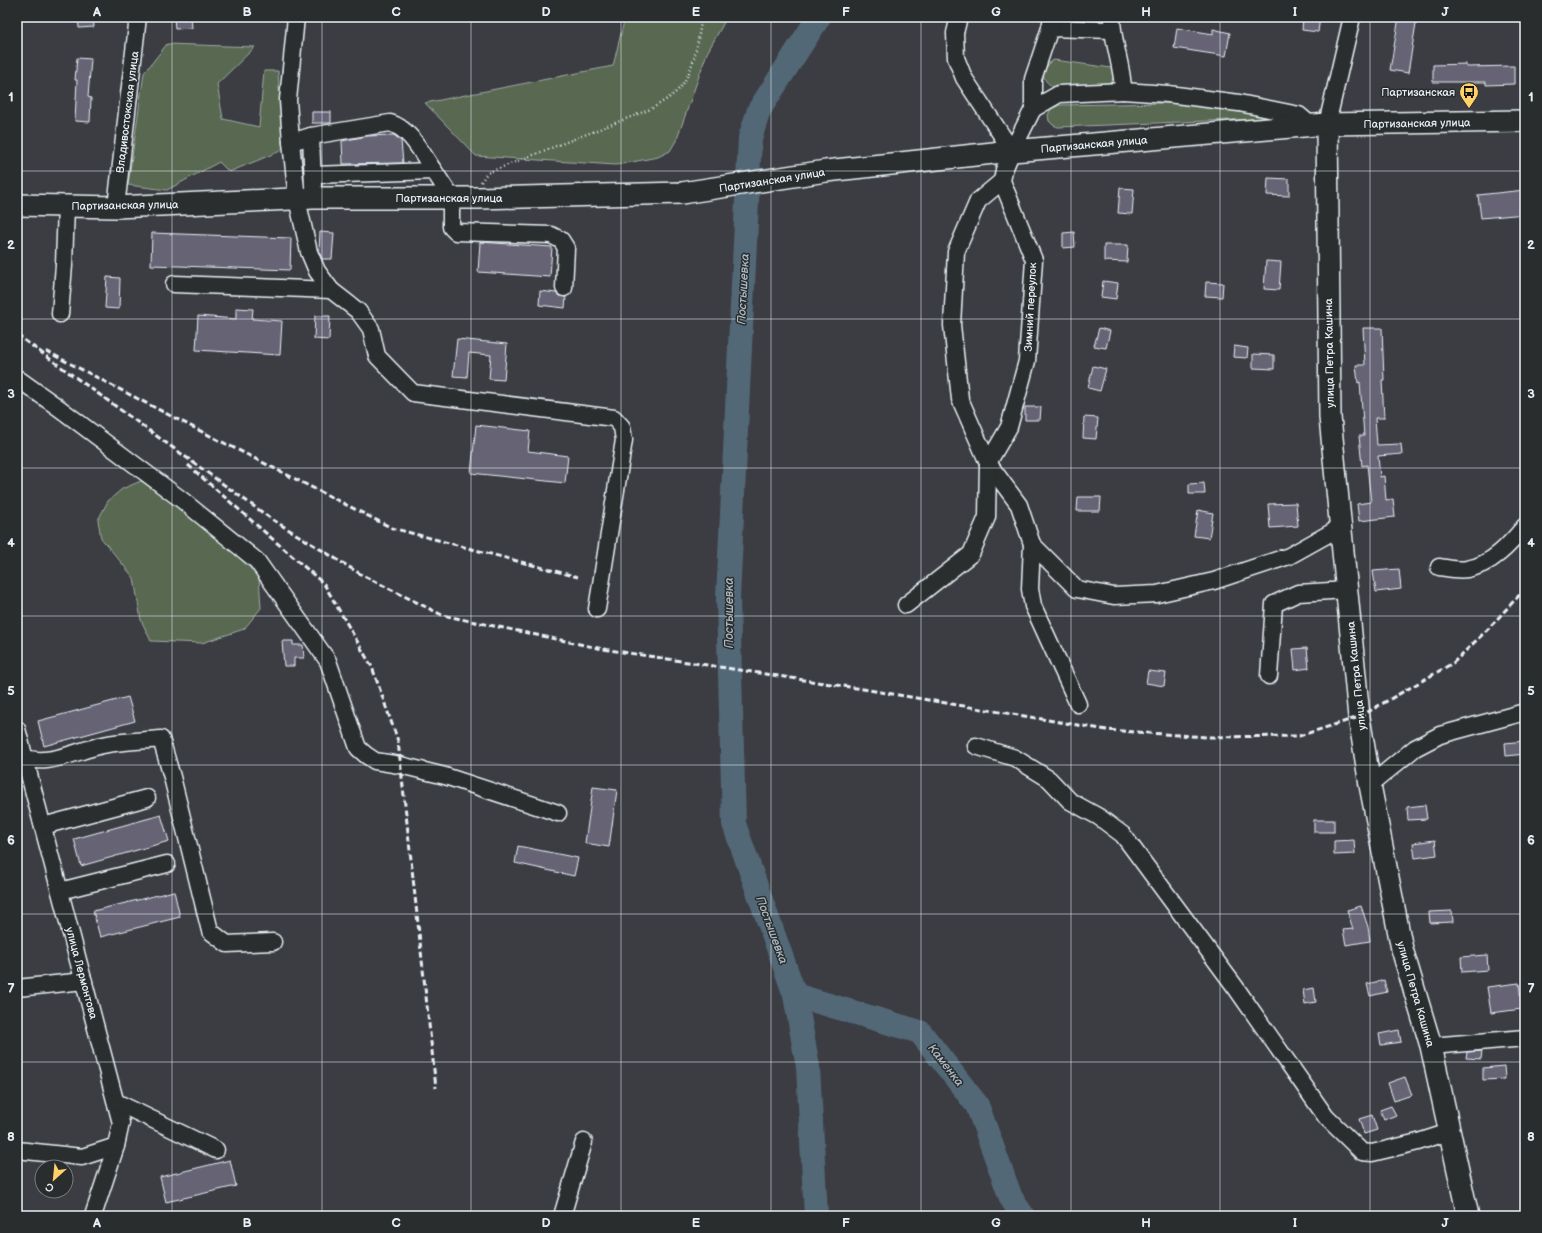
<svg xmlns="http://www.w3.org/2000/svg" width="1542" height="1233" font-family="'Balsamiq Sans',sans-serif">
  <rect width="100%" height="100%" fill="#3c3d43"/>
  <filter id="ink" filterUnits="userSpaceOnUse"><feTurbulence type="fractalNoise" baseFrequency=".025" numOctaves="2"/><feDisplacementMap in="SourceGraphic" scale="8" xChannelSelector="R" yChannelSelector="G"/><feConvolveMatrix kernelMatrix="1 2 1 2 8 2 1 2 1" color-interpolation-filters="sRGB"/></filter>
  <g filter="url(#ink)">
    <g fill="#596851" stroke="#a0aca4">
      <polygon points="625,17 727,17 707,53 677,139 670,151 658,157 616,165 476,156 425,103 613,66"/>
      <polygon points="167,44 255,47 217,84 223,119 259,127 264,71 278,71 283,150 229,172 219,162 167,190 128,185 144,73"/>
      <path d="M1054 60 1111 68C1114 73 1114 77 1111 83H1108L1053 87C1047 83 1044 80 1043 73L1050 62Z"/>
      <polygon points="1170,103 1229,110 1279,118 1058,127 1053,125 1049,121 1048,115 1051,109 1060,105"/>
      <polygon points="141,481 173,502 217,536 259,577 261,608 244,629 202,643 151,641 141,620 134,578 101,538 98,520 108,501 122,489"/>
    </g>
    <g fill="none" stroke-linecap="round" stroke-linejoin="round">
      <g stroke="#526876" stroke-width="24">
        <polyline points="795,995 920,1032 977,1105 1011,1198 1023,1216"/>
        <polyline points="816,1216 808,1067 795,995 734,824 728,598 750,138 759,110 819,17"/>
      </g>
    </g>
    <g fill="#666375" stroke="#e8f1f8">
      <polygon points="78,17 93,17 94,27 79,28"/>
      <polygon points="174,17 191,17 192,28 175,29"/>
      <polygon points="1076,17 1092,17 1092,19 1102,20 1065,19 1065,18"/>
      <polygon points="1303,17 1320,17 1318,32 1302,30"/>
      <polygon points="1399,17 1417,17 1408,73 1390,70"/>
      <polygon points="1177,28 1213,34 1213,29 1230,33 1226,56 1174,48"/>
      <polygon points="77,58 91,59 88,97 91,98 90,122 75,121 77,80 75,80"/>
      <polygon points="1466,64 1466,67 1514,66 1514,84 1486,85 1486,82 1433,82 1433,65"/>
      <rect x="312" y="112" width="19" height="11"/>
      <polygon points="394,135 401,141 403,163 343,164 342,141 367,136"/>
      <polygon points="1268,178 1289,179 1289,196 1267,195"/>
      <polygon points="1120,188 1134,189 1132,214 1118,213"/>
      <polygon points="1525,190 1525,214 1481,218 1478,195"/>
      <polygon points="320,232 334,233 332,259 322,259 319,251"/>
      <polygon points="1074,232 1075,247 1063,248 1063,233"/>
      <polygon points="152,233 291,238 290,270 151,265"/>
      <polygon points="480,242 552,247 550,277 478,272"/>
      <polygon points="1104,245 1128,245 1127,262 1104,261"/>
      <polygon points="1266,261 1281,262 1279,290 1264,289"/>
      <polygon points="107,277 120,278 119,309 105,308"/>
      <polygon points="1103,281 1118,283 1116,299 1101,297"/>
      <polygon points="1206,282 1223,283 1222,297 1205,296"/>
      <polygon points="540,291 556,293 559,296 566,297 565,308 539,305"/>
      <polygon points="236,308 253,309 252,319 282,321 280,355 196,350 198,316 236,319"/>
      <polygon points="315,316 330,316 329,340 314,339"/>
      <polygon points="1099,328 1110,331 1106,348 1094,346"/>
      <polygon points="1363,328 1382,328 1384,380 1382,380 1384,418 1375,418 1377,445 1401,444 1402,454 1378,456 1380,477 1384,476 1386,500 1393,499 1395,517 1359,521 1357,504 1371,502 1367,465 1362,466 1359,436 1364,436 1360,382 1358,383 1356,365 1365,365"/>
      <polygon points="457,339 507,344 504,380 489,379 491,355 469,353 467,377 453,376"/>
      <polygon points="1234,346 1248,348 1247,358 1233,357"/>
      <polygon points="1253,354 1274,355 1274,369 1253,368"/>
      <polygon points="1093,366 1106,369 1100,391 1088,388"/>
      <polygon points="1025,407 1041,407 1040,420 1025,420"/>
      <polygon points="1084,417 1098,418 1096,439 1083,438"/>
      <polygon points="476,425 530,431 528,451 568,456 565,483 471,473"/>
      <polygon points="1204,483 1205,494 1189,494 1189,484"/>
      <polygon points="1078,497 1101,497 1100,511 1077,511"/>
      <polygon points="1296,503 1298,526 1270,528 1268,504"/>
      <polygon points="1198,510 1213,513 1209,538 1194,536"/>
      <polygon points="1399,569 1401,589 1376,592 1373,571"/>
      <polygon points="282,641 293,641 293,645 303,645 304,658 294,658 294,666 284,666"/>
      <polygon points="1307,648 1309,668 1295,670 1293,649"/>
      <polygon points="1148,671 1166,673 1164,686 1146,683"/>
      <polygon points="128,697 135,721 44,746 38,721"/>
      <polygon points="1525,741 1525,754 1506,756 1505,743"/>
      <polygon points="593,787 617,790 609,847 585,843"/>
      <polygon points="1425,805 1427,819 1408,820 1407,807"/>
      <polygon points="161,815 169,841 81,866 74,839"/>
      <rect x="1314" y="820" width="20" height="12"/>
      <polygon points="1354,840 1355,854 1334,855 1334,841"/>
      <polygon points="1435,840 1437,855 1415,858 1413,843"/>
      <polygon points="518,846 578,858 574,876 515,863"/>
      <polygon points="174,891 180,917 100,937 93,911"/>
      <polygon points="1361,906 1368,927 1370,941 1346,945 1343,930 1353,929 1347,910"/>
      <polygon points="1452,911 1453,922 1430,923 1429,912"/>
      <polygon points="1487,955 1488,970 1462,972 1461,957"/>
      <polygon points="1384,980 1387,992 1370,996 1367,984"/>
      <polygon points="1519,983 1522,1009 1491,1013 1487,987"/>
      <polygon points="1314,988 1316,1002 1305,1004 1303,990"/>
      <polygon points="1399,1030 1401,1042 1381,1045 1379,1034"/>
      <polygon points="1482,1051 1481,1059 1466,1058 1467,1052"/>
      <polygon points="1504,1066 1505,1079 1483,1080 1483,1068"/>
      <polygon points="1405,1077 1412,1095 1394,1101 1388,1083"/>
      <polygon points="1391,1106 1396,1115 1384,1120 1380,1110"/>
      <polygon points="1372,1115 1377,1130 1364,1134 1359,1119"/>
      <polygon points="230,1160 236,1186 166,1202 160,1177"/>
    </g>
    <g fill="none" stroke-linecap="round" stroke-linejoin="round">
      <g stroke="#e8f1f8" stroke-width="19">
        <g id="minor">
          <polyline points="296,17 288,100 291,142 297,199 309,252 317,271 331,290 358,311 371,329 377,356 413,393 614,418 622,427 624,440 597,609"/>
          <polyline points="959,17 955,33 956,58 964,78 1012,151"/>
          <polyline points="1050,28 1112,30"/>
          <polyline points="1123,91 1168,94 1239,103 1299,115 1312,126"/>
          <path d="M1033 109 1059 94 1123 91C1123 66 1112 43 1112 17"/>
          <polyline points="1327,124 1352,17"/>
          <polyline points="311,136 313,186"/>
          <path d="M291 142 311 136 390 123C411 129 422 154 434 171"/>
          <polyline points="313,175 434,171 451,197 451,227 456,232 551,235 561,240 566,248 564,288"/>
          <polyline points="1002,181 978,201 956,252 952,325 960,399 988,463 1019,505 1032,544 1077,589 1114,596 1157,594 1214,581 1289,556 1341,527"/>
          <polyline points="116,207 138,17"/>
          <polyline points="174,284 331,290"/>
          <polyline points="60,314 64,265 66,206"/>
          <polyline points="17,378 59,408 182,500 257,561 328,661 358,748 366,755 375,761 400,765 445,776 558,813"/>
          <polyline points="1032,544 1030,589 1033,606 1078,704"/>
          <path d="M1439 567C1447 568 1459 571 1467 569 1492 565 1510 544 1525 526"/>
          <polyline points="906,605 971,554 987,517 988,463 1009,427 1027,361 1034,260 1002,181 1004,170 1012,151 1033,109 1033,79 1050,28 1052,17"/>
          <polyline points="1269,676 1274,604 1298,593 1347,590"/>
          <polyline points="17,729 121,1123 116,1146 93,1216"/>
          <polyline points="976,746 1015,758 1049,779 1070,801 1099,817 1123,835 1236,988 1326,1117 1362,1152 1372,1153 1418,1142 1449,1132"/>
          <path d="M17 755C46 769 74 751 103 745 121 741 142 741 161 739L172 777 210 931 227 944 273 942"/>
          <polyline points="1370,785 1415,748 1440,735 1525,712"/>
          <polyline points="43,826 147,798"/>
          <polyline points="60,891 167,864"/>
          <polyline points="17,988 84,981"/>
          <polyline points="1431,1046 1525,1038"/>
          <polyline points="116,1102 216,1150"/>
          <polyline points="17,1150 82,1157 116,1146"/>
          <polyline points="562,1216 584,1142"/>
        </g>
      </g>
      <g stroke="#e8f1f8" stroke-width="24">
        <g id="major">
          <polyline points="1327,124 1330,417 1359,717 1370,785 1402,949 1431,1046 1468,1216"/>
          <polyline points="17,205 116,207 313,198 478,198 682,193 826,171 1012,151 1327,124 1525,121"/>
        </g>
      </g>
      <path stroke="#e8f1f8" stroke-width="2.5" stroke-dasharray="1 3" stroke-linecap="butt" d="M481 182 487 173 651 109C659 104 668 99 675 93 695 74 697 43 702 17"/>
      <use href="#minor" stroke="#2a2d2e" stroke-width="16"/>
      <use href="#major" stroke="#2a2d2e" stroke-width="21"/>
      <g stroke="#e8f1f8" stroke-width="3" stroke-dasharray="6 3" stroke-linecap="butt">
        <polyline points="17,335 270,518 362,575 442,615 603,649 869,690 1107,730 1206,737 1299,736 1359,717 1453,663 1487,630 1525,589"/>
        <polyline points="46,351 169,415 392,528 578,577"/>
        <polyline points="188,465 324,584 372,667 398,741 436,1088"/>
      </g>
    </g>
  </g>
  <path fill="none" stroke="#e8f1f8" stroke-width="1" stroke-opacity="0.55" d="M172 17V1216M322 17V1216M471 17V1216M621 17V1216M771 17V1216M921 17V1216M1071 17V1216M1220 17V1216M1370 17V1216M17 171H1525M17 319H1525M17 468H1525M17 616H1525M17 765H1525M17 914H1525M17 1062H1525"/>
  <defs>
    <g id="bus-pin" transform="scale(1)"><path d="M0 17L-7.5 6A9.5 9.5 0 1 1 7.5 6Z" fill="#ffd166" stroke="#2a2d2e"/><path d="M-5-6H5V4H4V6H2V4H-2V6H-4V4H-5ZM-3.5-4V0h7V-4ZM-3.5 1.2v1.5H-2V1.2ZM2 1.2v1.5H3.5V1.2Z" fill="#111"/></g>
  </defs>
  <g fill-rule="evenodd">
    <use href="#bus-pin" x="1469" y="92"/>
  </g>
  <g text-anchor="middle" stroke-width="3" stroke-linejoin="round" paint-order="stroke">
    <g font-size="11" fill="#e8f1f8" stroke="#2a2d2e" text-anchor="end">
      <text x="1455" y="96">Партизанская</text>
    </g>
    <g font-size="11" fill="#e8f1f8" stroke="#2a2d2e">
      <text transform="translate(127 112) rotate(-83)" y="4">Владивостокская улица</text>
      <text transform="translate(1417 123) rotate(-1)" y="4">Партизанская улица</text>
      <text transform="translate(1094 144) rotate(-5)" y="4">Партизанская улица</text>
      <text transform="translate(772 180) rotate(-9)" y="4">Партизанская улица</text>
      <text x="449" y="202">Партизанская улица</text>
      <text transform="translate(125 205) rotate(-1)" y="4">Партизанская улица</text>
      <text transform="translate(1030 307) rotate(-87)" y="4">Зимний переулок</text>
      <text transform="translate(1329 353) rotate(-91)" y="4">улица Петра Кашина</text>
      <text transform="translate(1356 676) rotate(-96)" y="4">улица Петра Кашина</text>
      <text transform="translate(82 973) rotate(75)" y="4">улица Лермонтова</text>
      <text transform="translate(1416 994) rotate(74)" y="4">улица Петра Кашина</text>
    </g>
    <g font-size="12" font-style="italic" fill="#acbac4" stroke="#2a2d2e">
      <text transform="translate(743 289) rotate(-87)" y="4">Постышевка</text>
      <text transform="translate(729 613) rotate(-90)" y="4">Постышевка</text>
      <text transform="translate(772 930) rotate(70)" y="4">Постышевка</text>
      <text transform="translate(946 1065) rotate(52)" y="4">Каменка</text>
    </g>
  </g>
  <rect width="1542" height="1233" fill="none" stroke="#2a2d2e" stroke-width="44"/>
  <g transform="translate(54 1179) rotate(207)"><circle r="19" fill="#2a2d2e" stroke="#767b7f"/>
  <path d="M0-3L7 15L0 10L-7 15Z" fill="#ffd166"/>
  <text y="-6" font-size="11" font-weight="bold" text-anchor="middle" fill="#e8f1f8">С</text>
  </g>
  <rect x="22" y="22" width="1498" height="1189" fill="none" stroke="#e8f1f8" stroke-width="1.5"/>
  <g font-size="13" text-anchor="middle" font-weight="bold" fill="#e8f1f8">
    <text x="97" y="16">A</text>
    <text x="247" y="16">B</text>
    <text x="396" y="16">C</text>
    <text x="546" y="16">D</text>
    <text x="696" y="16">E</text>
    <text x="846" y="16">F</text>
    <text x="996" y="16">G</text>
    <text x="1146" y="16">H</text>
    <text x="1295" y="16">I</text>
    <text x="1445" y="16">J</text>
    <text x="11" y="101">1</text>
    <text x="1531" y="101">1</text>
    <text x="11" y="249">2</text>
    <text x="1531" y="249">2</text>
    <text x="11" y="398">3</text>
    <text x="1531" y="398">3</text>
    <text x="11" y="547">4</text>
    <text x="1531" y="547">4</text>
    <text x="11" y="695">5</text>
    <text x="1531" y="695">5</text>
    <text x="11" y="844">6</text>
    <text x="1531" y="844">6</text>
    <text x="11" y="993">7</text>
    <text x="1531" y="993">7</text>
    <text x="11" y="1141">8</text>
    <text x="1531" y="1141">8</text>
    <text x="97" y="1227">A</text>
    <text x="247" y="1227">B</text>
    <text x="396" y="1227">C</text>
    <text x="546" y="1227">D</text>
    <text x="696" y="1227">E</text>
    <text x="846" y="1227">F</text>
    <text x="996" y="1227">G</text>
    <text x="1146" y="1227">H</text>
    <text x="1295" y="1227">I</text>
    <text x="1445" y="1227">J</text>
  </g>
</svg>
